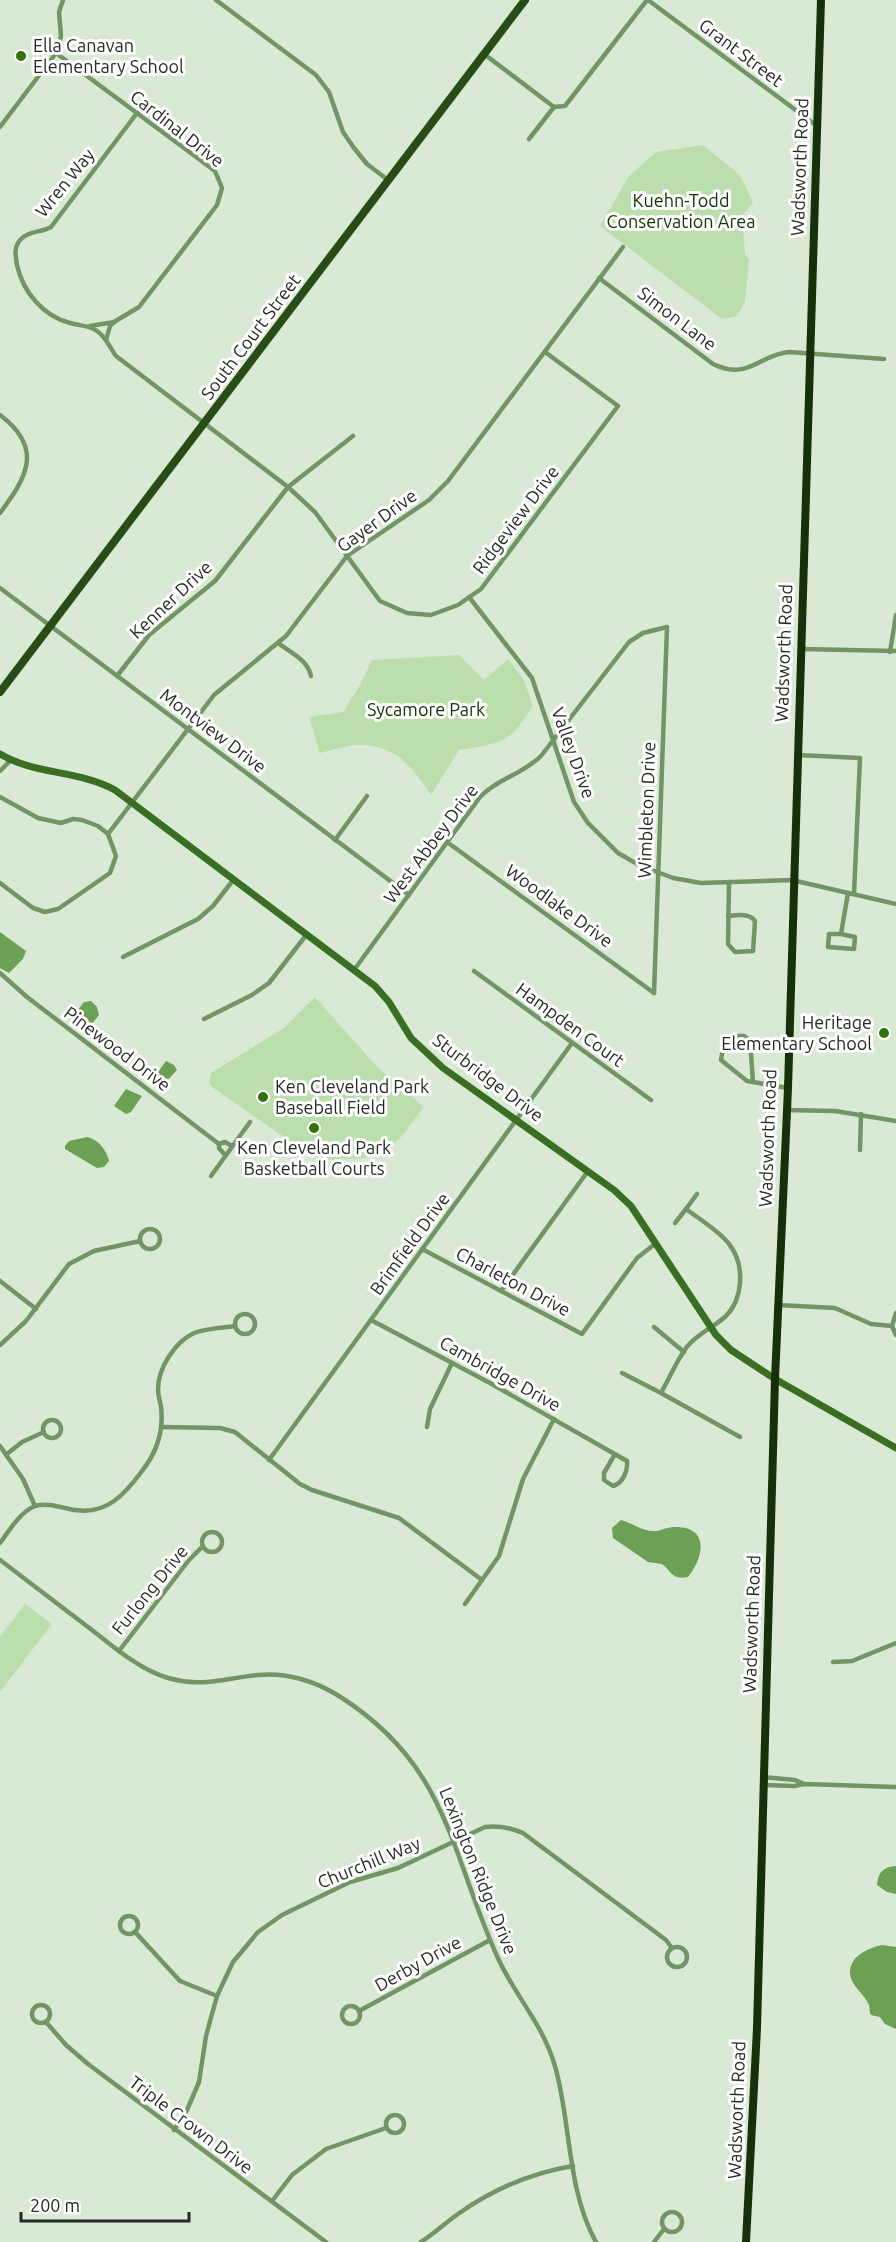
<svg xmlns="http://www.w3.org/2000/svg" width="896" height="2242" font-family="Ubuntu,sans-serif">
  <rect width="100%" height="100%" fill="#dae9d5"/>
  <g fill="#badfad">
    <polygon points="703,145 740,175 753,202 742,216 745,254 749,260 745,302 737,316 722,319 600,226 629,176 656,152"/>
    <path d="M459 655 484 680 508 659 524 680 533 706C509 744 502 743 459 750L431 795C412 766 395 744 357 745 345 746 332 750 320 753L309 717 343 712 360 685 372 660Z"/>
    <polygon points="315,997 378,1068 424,1107 401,1137 384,1151 366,1158 331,1160 315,1157 297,1146 212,1087 209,1083 211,1073 284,1028"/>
    <polygon points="25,1604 52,1624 0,1692 0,1637"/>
  </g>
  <g fill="#6ba055">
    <polygon points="0,932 26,951 23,959 9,973 0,968"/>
    <polygon points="91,1001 97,1007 99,1015 88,1029 83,1031 77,1027 71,1019 84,1002"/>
    <polygon points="166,1061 174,1065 177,1070 166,1082 160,1086 154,1083 153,1079"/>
    <polygon points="126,1089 142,1096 131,1112 126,1114 114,1106"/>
    <path d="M87 1137C98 1139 107 1151 109 1161L104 1167 97 1168 65 1149V1146L69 1141Z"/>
    <path d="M621 1520C632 1523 640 1530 652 1531 660 1532 666 1527 674 1527 710 1526 704 1557 688 1577 672 1580 672 1572 662 1564L648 1562 613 1538 612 1528Z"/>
    <path d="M896 1866V1894L887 1892 877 1885C878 1872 883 1867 896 1866Z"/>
    <path d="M882 1945 896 1947V2029L885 2024 880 2017 871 2015C869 2012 870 2009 869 2005 866 1997 856 1989 852 1981 843 1960 866 1948 882 1945Z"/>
  </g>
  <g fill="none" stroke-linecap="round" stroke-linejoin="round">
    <g stroke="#729565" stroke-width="4.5">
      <polyline points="216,0 316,75 329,92 343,132 354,148 367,164 388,180"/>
      <polyline points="648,0 817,126"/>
      <polyline points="56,53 215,171 222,188 217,205 139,307 114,322 90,326"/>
      <polyline points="484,54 554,107 565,106 647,0"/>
      <path d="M137 113 51 227C41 233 30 230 21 239 14 246 15 255 17 265 23 292 43 316 70 323 80 326 89 325 97 331 106 337 110 348 116 356L288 487 315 512 380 601 407 613 431 615 458 605 481 589 618 406 545 352"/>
      <polyline points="0,127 56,53 61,36 59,12 63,0"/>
      <polyline points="529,139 554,107"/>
      <path d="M599 278 713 364C748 381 758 355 789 352L884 359"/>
      <polyline points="106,340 110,326 114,322"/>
      <path d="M0 415C44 448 27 477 0 513"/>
      <polyline points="0,588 409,895"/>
      <polyline points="469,597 532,678 574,802 588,823 618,853 639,865 673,878 701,883 792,880 896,904"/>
      <path d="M278 643C290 652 308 660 311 676"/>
      <polyline points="801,649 896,651"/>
      <polyline points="890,652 896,615"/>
      <polyline points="117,676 149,635 215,581 288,487 353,436"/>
      <polyline points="798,755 860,758 854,894"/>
      <polyline points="0,771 11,760"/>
      <polyline points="0,797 38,818 61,823 73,819 82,820 98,826 108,834"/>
      <polyline points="335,840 367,796"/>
      <polyline points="447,842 654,993"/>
      <polyline points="0,883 33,908 45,912 58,909 110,873 116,856 108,834 214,695 286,636 347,556 429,500 448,481 623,247"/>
      <path d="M728 916C738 915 749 913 755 921L753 951 735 952 728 944 729 882"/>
      <polyline points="841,934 855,937 854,949 828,947 829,934 841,934 848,893"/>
      <polyline points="123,957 198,919 213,906 234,879"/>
      <path d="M354 970 480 797C497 779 523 774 541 756L629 642 643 633 667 627 654 993"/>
      <polyline points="474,971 651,1100"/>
      <polyline points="0,973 27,997 219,1144"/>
      <polyline points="204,1019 252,995 269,983 307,934"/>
      <polyline points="753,1082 747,1081 721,1060 724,1042 730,1036 744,1036 750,1040 753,1082 788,1088"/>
      <polyline points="786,1110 835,1111 896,1121"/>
      <polyline points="860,1150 861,1114"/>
      <polyline points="225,1155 219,1148 219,1144 225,1142 232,1146"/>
      <polyline points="211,1176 250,1122"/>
      <path d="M697 1194 686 1209C714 1230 743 1243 740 1283 739 1296 735 1307 726 1316 713 1328 696 1334 686 1348 676 1362 669 1379 661 1393L740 1437"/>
      <polyline points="675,1223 686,1209"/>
      <circle cx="150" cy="1239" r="10"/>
      <polyline points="422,1249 582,1334 637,1258 656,1243"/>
      <polyline points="0,1281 36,1309"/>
      <polyline points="501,1291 588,1171"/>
      <polyline points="778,1305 835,1308 871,1324 892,1326"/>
      <polyline points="896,1313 892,1326 896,1335"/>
      <circle cx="245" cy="1324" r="10"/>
      <path d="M371 1320 490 1383 627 1461C628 1471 623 1483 613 1486L604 1480V1473L615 1454"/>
      <polyline points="654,1327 684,1352"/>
      <polyline points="0,1345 26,1321 69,1264 94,1251 140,1241"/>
      <polyline points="622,1373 661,1393"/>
      <circle cx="52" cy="1429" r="9"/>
      <polyline points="162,1427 220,1428 235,1432 300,1484 312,1490 399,1518 482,1580"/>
      <polyline points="427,1427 430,1409 452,1363"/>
      <polyline points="0,1446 23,1479 35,1506"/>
      <polyline points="7,1454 22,1442 44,1432"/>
      <polyline points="269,1460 572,1043"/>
      <circle cx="212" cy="1542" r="10"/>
      <path d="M0 1543C9 1531 20 1512 35 1506 48 1502 62 1508 75 1510 107 1515 125 1494 142 1471 157 1452 164 1431 161 1407 160 1401 158 1395 158 1389 158 1368 175 1342 194 1333 207 1328 222 1328 235 1326"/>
      <path d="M0 1560C29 1582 59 1605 88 1627 113 1646 138 1669 168 1678 204 1688 224 1678 258 1675 286 1672 315 1681 339 1696 448 1765 449 1849 497 1956 514 1995 542 2022 555 2066 571 2122 567 2191 596 2242"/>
      <polyline points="465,1604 499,1556 523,1479 554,1419"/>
      <polyline points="119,1651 189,1560 203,1546"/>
      <polyline points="833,1662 852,1661 896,1643"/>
      <polyline points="763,1777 795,1780 804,1784"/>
      <polyline points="764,1785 794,1786 804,1784 896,1787"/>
      <circle cx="129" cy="1925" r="9"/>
      <polyline points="135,1932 180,1981 217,1996"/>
      <circle cx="677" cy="1957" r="10"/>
      <circle cx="41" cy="2014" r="9"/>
      <circle cx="351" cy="2015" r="9"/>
      <polyline points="359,2011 490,1940"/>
      <polyline points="46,2022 66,2045 88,2064 326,2242"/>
      <circle cx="395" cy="2124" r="9"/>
      <path d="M174 2130 187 2110 199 2082 206 2036 217 1996 233 1962 258 1932 282 1915 350 1882 398 1868 485 1827C499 1825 511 1828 523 1833L666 1940 672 1948"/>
      <polyline points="272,2201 292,2175 326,2149 386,2128"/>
      <circle cx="672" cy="2222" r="10"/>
      <path d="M421 2242C434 2234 445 2223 458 2214 493 2189 531 2173 573 2166"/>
      <polyline points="654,2242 664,2229"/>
    </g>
    <path stroke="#3a6e22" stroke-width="7" d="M0 754C35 775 79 770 115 790L375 986 389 1002 411 1038 443 1068 614 1190 631 1206 716 1335 731 1350 775 1379 896 1448"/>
    <polyline stroke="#274c17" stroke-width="8" points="0,692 525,0"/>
    <polyline stroke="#163109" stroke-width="8" points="746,2242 757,2028 775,1379 788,1088 821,0"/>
  </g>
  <g fill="#33730d" stroke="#fff" stroke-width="2">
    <circle cx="21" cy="56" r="6"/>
    <circle cx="884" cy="1033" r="6"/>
    <circle cx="263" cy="1097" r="6"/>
    <circle cx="314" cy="1128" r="6"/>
  </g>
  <g text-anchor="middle" stroke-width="6" stroke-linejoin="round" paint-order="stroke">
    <g font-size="18" fill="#252b23" stroke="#fff" text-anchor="start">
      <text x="33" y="52">Ella Canavan<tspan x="33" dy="21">Elementary School</tspan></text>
      <text x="872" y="1029" text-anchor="end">Heritage<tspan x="872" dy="21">Elementary School</tspan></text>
      <text x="275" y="1093">Ken Cleveland Park<tspan x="275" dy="21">Baseball Field</tspan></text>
      <text x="314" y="1154" text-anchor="middle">Ken Cleveland Park<tspan x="314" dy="21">Basketball Courts</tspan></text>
    </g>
    <g font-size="18" fill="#252b23" stroke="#fff">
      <text transform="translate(741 53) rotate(37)" y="6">Grant Street</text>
      <text transform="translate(177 129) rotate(38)" y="6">Cardinal Drive</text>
      <text transform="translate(800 167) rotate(-88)" y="6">Wadsworth Road</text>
      <text transform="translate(65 183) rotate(-51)" y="6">Wren Way</text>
      <text transform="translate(677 319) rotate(37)" y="6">Simon Lane</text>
      <text transform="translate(251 337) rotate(-53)" y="6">South Court Street</text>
      <text transform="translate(516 520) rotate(-53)" y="6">Ridgeview Drive</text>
      <text transform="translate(377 521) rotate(-36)" y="6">Gayer Drive</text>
      <text transform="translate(171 600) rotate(-43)" y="6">Kenner Drive</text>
      <text transform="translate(784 653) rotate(-88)" y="6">Wadsworth Road</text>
      <text transform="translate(213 731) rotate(37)" y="6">Montview Drive</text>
      <text transform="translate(573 753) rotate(70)" y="6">Valley Drive</text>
      <text transform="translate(647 810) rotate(-88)" y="6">Wimbleton Drive</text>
      <text transform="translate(431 844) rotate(-53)" y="6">West Abbey Drive</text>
      <text transform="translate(559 906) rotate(36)" y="6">Woodlake Drive</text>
      <text transform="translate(570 1025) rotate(36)" y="6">Hampden Court</text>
      <text transform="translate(117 1049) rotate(37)" y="6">Pinewood Drive</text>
      <text transform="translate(488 1078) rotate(37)" y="6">Sturbridge Drive</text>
      <text transform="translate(768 1138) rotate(-88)" y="6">Wadsworth Road</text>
      <text transform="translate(410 1244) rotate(-54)" y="6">Brimfield Drive</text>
      <text transform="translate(513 1282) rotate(28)" y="6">Charleton Drive</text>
      <text transform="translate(500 1374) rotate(29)" y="6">Cambridge Drive</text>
      <text transform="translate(150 1590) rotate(-51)" y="6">Furlong Drive</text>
      <text transform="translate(752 1624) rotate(-88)" y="6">Wadsworth Road</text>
      <text transform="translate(369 1863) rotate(-22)" y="6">Churchill Way</text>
      <text transform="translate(478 1871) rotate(68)" y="6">Lexington Ridge Drive</text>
      <text transform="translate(418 1964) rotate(-29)" y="6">Derby Drive</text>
      <text transform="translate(737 2110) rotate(-88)" y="6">Wadsworth Road</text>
      <text transform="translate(191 2125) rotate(37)" y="6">Triple Crown Drive</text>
    </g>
    <g font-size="18" fill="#103300" stroke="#fff">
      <text x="681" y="207">Kuehn-Todd<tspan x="681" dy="21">Conservation Area</tspan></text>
      <text x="426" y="716">Sycamore Park</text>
    </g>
  </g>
  <path d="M21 2212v9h168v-9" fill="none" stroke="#252b23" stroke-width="3"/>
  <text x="30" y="2212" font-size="18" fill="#252b23" stroke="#ffffff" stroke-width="4.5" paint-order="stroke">200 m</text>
</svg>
